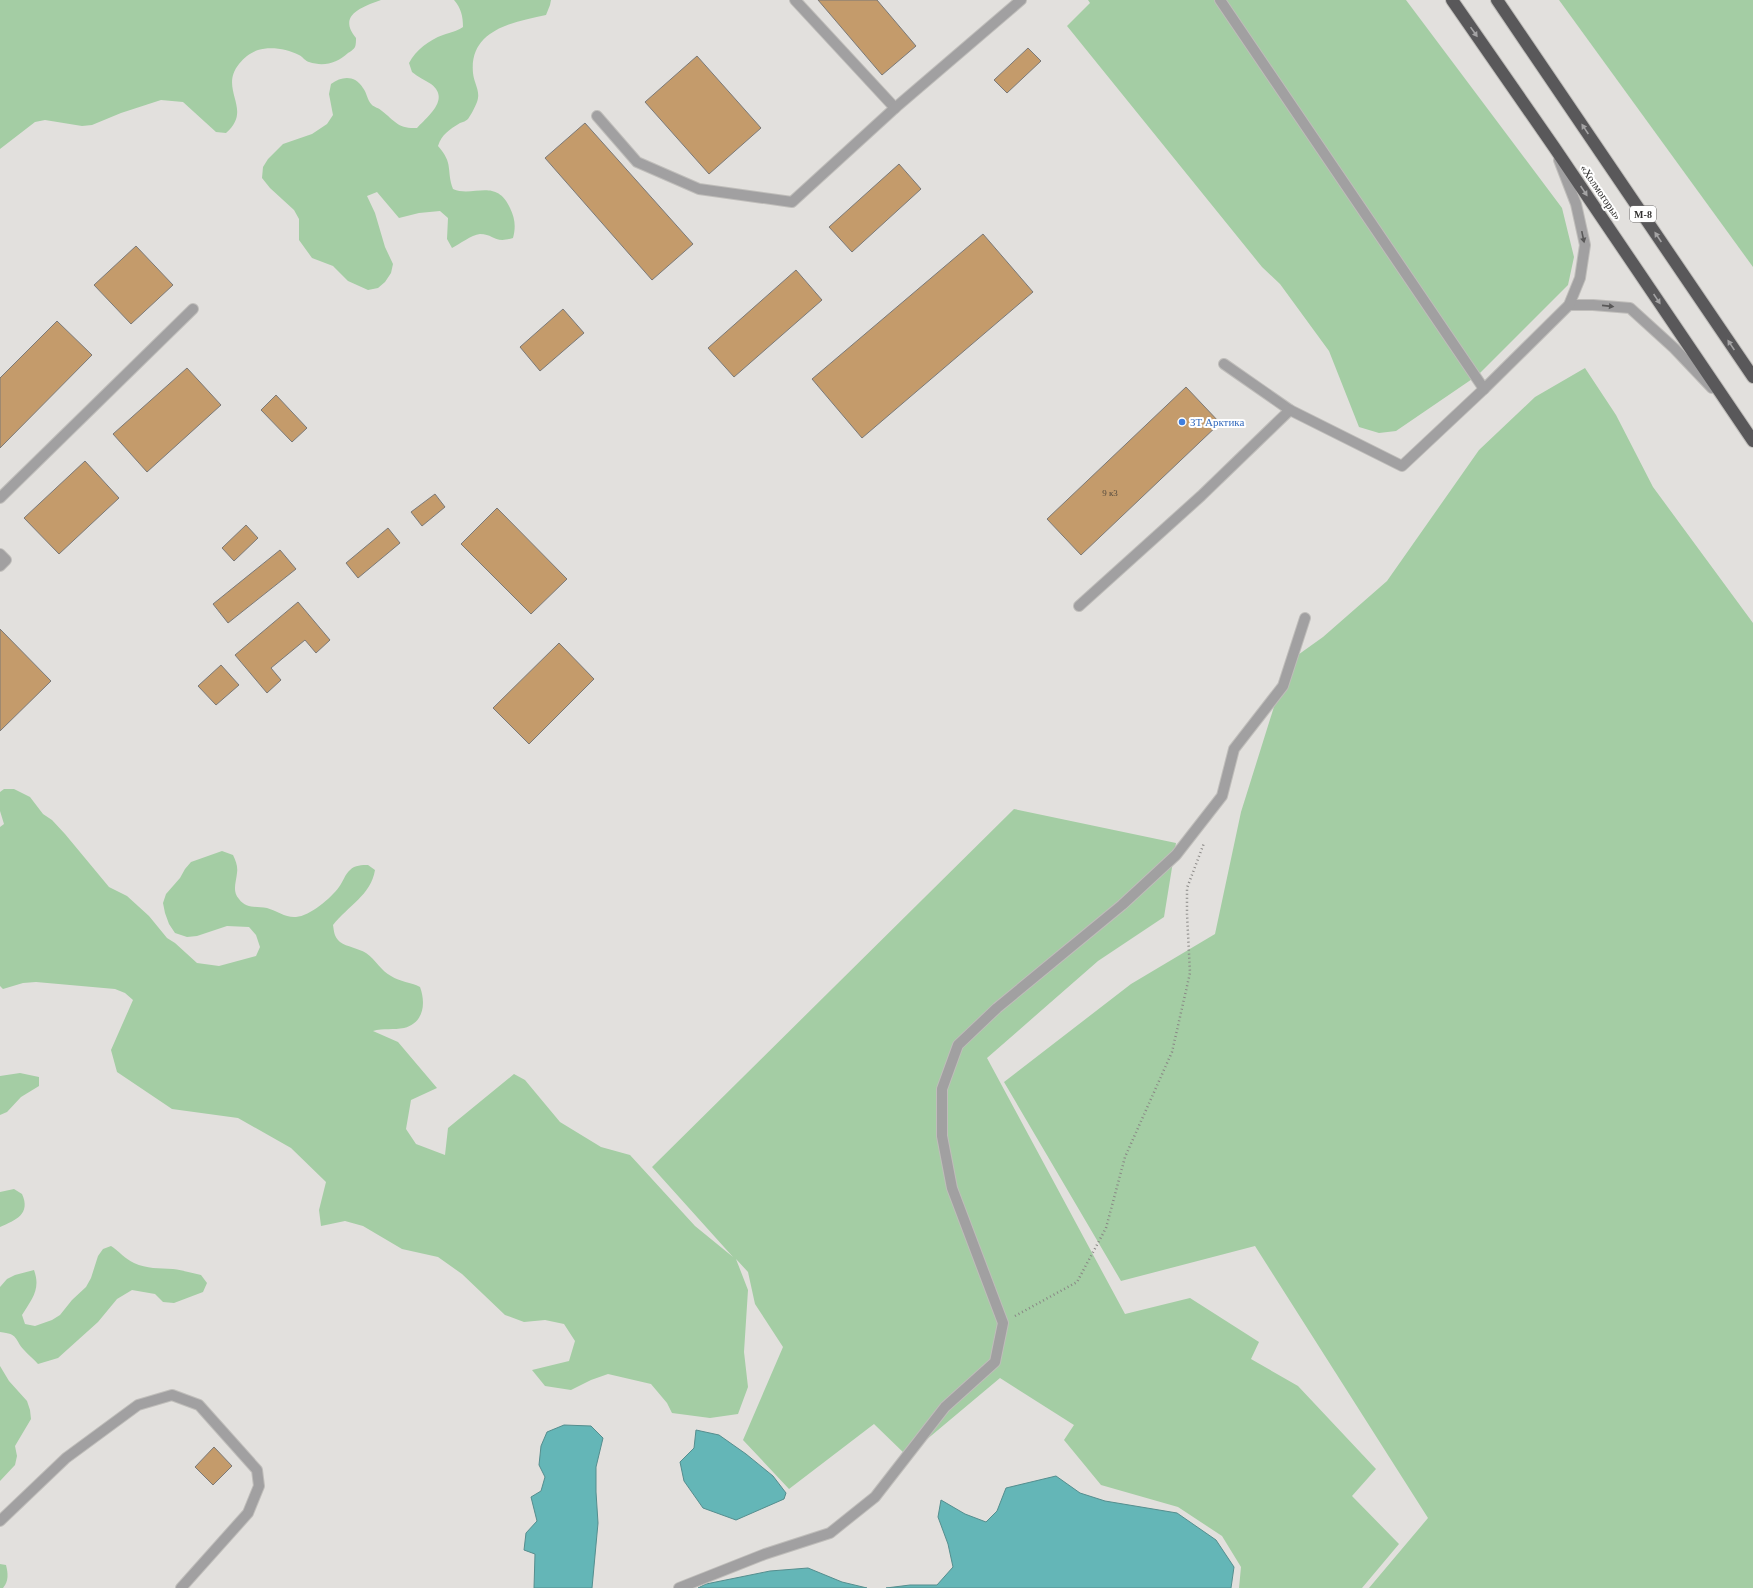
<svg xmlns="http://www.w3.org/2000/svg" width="1753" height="1588" font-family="Georgia,serif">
  <rect width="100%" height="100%" fill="#e2e0dd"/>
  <g fill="#a4cda4">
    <path d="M0 0H381C362 7 337 15 356 38 356 40 356 45 355 47 354 49 350 52 348 53 337 63 324 67 309 62 305 61 303 57 299 55 287 49 271 46 258 50 250 53 245 57 239 64 218 90 254 109 226 133L216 132 183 102 161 100 121 113 92 125 82 126 45 120 35 122 0 149Z"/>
    <path d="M454 0H551L550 5 546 15C513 22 469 30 473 73 474 84 481 91 477 102 475 107 471 115 468 119 466 121 463 122 460 123 449 130 442 134 438 146 454 164 446 170 453 189 473 198 496 177 510 208 515 218 516 227 513 238 494 244 494 234 480 234 471 235 460 244 452 248L447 239 448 218 440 211 419 213 399 218 377 192 367 196 375 213 385 247 393 264 391 273 385 282 378 288 368 290 348 281 333 266 312 258 299 240V219L294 210 270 188 262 178 263 167 268 159 283 144 312 134 327 124 333 115 329 94 331 84C342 76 355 75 363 88 367 93 367 100 372 105 374 107 379 108 382 111 395 121 398 129 417 128 427 117 451 99 431 84 425 80 418 77 412 72L409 63C416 50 429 40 443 35 451 32 455 32 463 27 463 16 461 8 454 0Z"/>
    <polygon points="1088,0 1406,0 1562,208 1574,257 1568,285 1478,375 1396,431 1379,433 1359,427 1329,351 1280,284 1262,267 1067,26 1090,3"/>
    <polygon points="1559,0 1753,0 1753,267"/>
    <polygon points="1585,368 1616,415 1653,487 1753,623 1753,1588 1369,1588 1428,1518 1255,1246 1121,1281 1004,1082 1131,984 1215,934 1241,812 1288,662 1323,637 1387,581 1479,450 1535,397"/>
    <path d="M4 789H14L30 797 43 814 52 820 65 834 109 887 127 896 149 916 167 938 175 943 197 963 219 966 256 956 260 947 256 935 249 927 227 926 197 936 187 937 175 933 169 924 165 913 163 903 166 894 180 878 185 869 191 862 222 851 233 855C236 861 238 867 237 873 236 883 232 891 239 899 246 909 257 906 267 908 277 911 286 918 296 917 310 916 331 898 339 887 343 882 345 874 350 870 355 865 362 865 368 865L375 870C371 895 348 906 333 925 334 931 334 937 340 942 347 947 358 948 366 953 376 960 381 971 391 976 400 982 411 982 420 987 426 1003 424 1023 404 1028 394 1030 383 1028 373 1031L398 1042 437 1088 411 1100 406 1129 416 1144 445 1155 448 1128 514 1074 525 1080 560 1122 601 1147 630 1155 695 1226 733 1257 652 1167 1014 809 1176 843 1164 917 1098 961 987 1058 1125 1314 1190 1298 1259 1342 1251 1359 1298 1386 1376 1469 1352 1496 1399 1544 1362 1588H1239L1241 1567 1222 1536 1178 1507 1101 1485 1064 1440 1074 1425 1000 1378 907 1456 874 1424 789 1489 743 1440 783 1347 755 1304 748 1272 736 1259 748 1290 744 1352 748 1387 738 1414 710 1418 672 1413 667 1403 651 1384 608 1374 591 1380 571 1390 545 1386 532 1370 569 1361 575 1341 564 1324 545 1320 524 1322 505 1315 462 1274 438 1257 402 1249 363 1226 345 1221 321 1226 319 1210 326 1182 291 1148 238 1118 172 1109 117 1072 111 1050 133 1000 125 993 115 989 36 982 23 983 3 989 0 986V827L4 824 0 811V792Z"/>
    <polygon points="20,1073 39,1077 39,1086 21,1097 7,1112 0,1115 0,1076"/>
    <path d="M14 1189 22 1194C31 1214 16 1220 0 1227V1192Z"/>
    <path d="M111 1246C119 1251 125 1259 134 1263 147 1269 159 1268 173 1269 182 1270 192 1273 201 1275L207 1283 203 1292 174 1303 163 1302 155 1294 132 1290 117 1299 98 1322 58 1358 38 1364C34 1359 28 1355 24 1350 14 1339 19 1334 0 1332V1287L7 1279 15 1275 34 1270C41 1289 32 1299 22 1315L25 1324 35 1326 52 1320 60 1315 72 1300 86 1287 91 1278 98 1256 103 1249Z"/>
    <polygon points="0,1366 9,1381 27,1401 30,1410 31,1419 15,1446 17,1456 15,1465 0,1481"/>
    <path d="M0 1564 6 1565C8 1573 9 1581 3 1588H0Z"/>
  </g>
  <g fill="#64b6b7" stroke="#558e8e">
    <polygon points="564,1425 591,1426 603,1438 596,1467 596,1492 598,1523 592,1588 534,1588 535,1554 524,1550 526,1533 537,1521 531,1497 541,1491 545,1477 539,1465 541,1446 547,1432"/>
    <polygon points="696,1430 719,1435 746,1454 773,1476 786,1493 784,1499 736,1520 703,1508 684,1481 680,1462 694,1448"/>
    <polygon points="1056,1476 1080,1493 1105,1501 1177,1513 1216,1540 1234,1567 1231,1588 886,1588 910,1585 937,1585 953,1567 948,1544 938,1517 941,1500 965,1514 986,1522 997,1511 1006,1488"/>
    <polygon points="808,1568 842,1582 867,1588 698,1588 706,1584 770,1571"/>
  </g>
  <g fill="#c49b6b" stroke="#7b7977">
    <polygon points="818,0 877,0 916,46 882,75"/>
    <polygon points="1028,48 1041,61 1007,93 994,80"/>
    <polygon points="697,56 761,128 709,174 645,102"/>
    <polygon points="585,123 693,244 652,280 545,158"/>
    <polygon points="899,164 921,189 852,252 829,227"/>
    <polygon points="983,234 1033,292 862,438 812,379"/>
    <polygon points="136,246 173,285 131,324 94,285"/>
    <polygon points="796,270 822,300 734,377 708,348"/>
    <polygon points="563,309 584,333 540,371 520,347"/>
    <polygon points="57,321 92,355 0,448 0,378"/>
    <polygon points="187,368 221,405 147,472 113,434"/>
    <polygon points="1186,387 1220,423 1081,555 1047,519"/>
    <polygon points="276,395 307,428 292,442 261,410"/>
    <polygon points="85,461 119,498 59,554 24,518"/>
    <polygon points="435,494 445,507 422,526 411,512"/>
    <polygon points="497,508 567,579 531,614 461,544"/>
    <polygon points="246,525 258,538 234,561 222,548"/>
    <polygon points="388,528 400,543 358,578 346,563"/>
    <polygon points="280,550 296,569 228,623 213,604"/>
    <polygon points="298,602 330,640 316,653 305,640 271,668 281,680 267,693 235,655"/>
    <polygon points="0,629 51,681 0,731"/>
    <polygon points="559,643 594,679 529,744 493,708"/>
    <polygon points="221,665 239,685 216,705 198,686"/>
    <polygon points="214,1447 232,1466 213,1485 195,1467"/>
  </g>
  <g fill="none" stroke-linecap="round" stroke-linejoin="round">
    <g stroke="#bfbdba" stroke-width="12">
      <g id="minor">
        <polyline points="795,0 895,108"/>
        <polyline points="1220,0 1484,389"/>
        <polyline points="597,116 637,162 699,189 792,202 895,108 1021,0"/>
        <polyline points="1569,305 1593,305 1630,308 1674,348 1712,388"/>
        <polyline points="1224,364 1290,410"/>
        <polyline points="0,498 193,309"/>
        <polyline points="0,554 6,560 0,566"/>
        <polyline points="1079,606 1201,496 1290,410 1402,466 1484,389 1569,305 1580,278 1585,245 1576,204 1559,160"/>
        <polyline points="0,1521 66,1458 138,1405 172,1395 199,1405 257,1470 259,1486 248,1513 181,1588"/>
        <polyline points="679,1588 765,1554 830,1533 875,1497 945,1407 995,1362 1003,1323 952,1188 942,1136 942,1089 958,1045 997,1008 1122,905 1176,855 1222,796 1234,749 1283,686 1305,618"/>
      </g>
    </g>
    <g stroke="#bfbdba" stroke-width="14">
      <g id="highway">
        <polyline points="1452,0 1554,147 1753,441"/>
        <polyline points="1497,0 1753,377"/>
      </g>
    </g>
    <polyline stroke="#898785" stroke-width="2.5" stroke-dasharray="1 3" stroke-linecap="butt" points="1015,1316 1077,1282 1106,1228 1125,1157 1172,1052 1190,973 1187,914 1187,888 1204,843"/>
    <use href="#minor" stroke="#a1a0a1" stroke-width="10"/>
    <use href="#highway" stroke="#59585a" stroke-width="12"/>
  </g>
  <defs><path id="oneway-solid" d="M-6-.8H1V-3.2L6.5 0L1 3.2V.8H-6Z"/></defs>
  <g fill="#a4a3a4">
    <use href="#oneway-solid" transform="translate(1474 32) rotate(55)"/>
    <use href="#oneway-solid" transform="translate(1585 129) rotate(-124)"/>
    <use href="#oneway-solid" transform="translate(1584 191) rotate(56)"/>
    <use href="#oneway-solid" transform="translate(1658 237) rotate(-124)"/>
    <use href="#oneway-solid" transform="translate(1657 299) rotate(56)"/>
    <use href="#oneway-solid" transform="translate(1731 345) rotate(-124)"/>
  </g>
  <g fill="#595858">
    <use href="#oneway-solid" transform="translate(1583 237) rotate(78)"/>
    <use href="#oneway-solid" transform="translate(1608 306) rotate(6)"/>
  </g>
  <circle fill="#3f7fe0" stroke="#fff" stroke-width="1.5" cx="1182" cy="422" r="4"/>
  <g text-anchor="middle" stroke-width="4" stroke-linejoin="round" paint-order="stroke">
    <g font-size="9" fill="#564c3f">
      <text x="1110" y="496">9 к3</text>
    </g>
    <rect fill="#fff" stroke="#706f6e" stroke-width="1" x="1630" y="206" width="26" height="16" rx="3"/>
    <g font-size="10" font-weight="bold" fill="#323130">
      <text x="1643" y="218">М-8</text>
    </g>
    <g font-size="11" fill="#323130" stroke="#fff">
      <text transform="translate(1601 192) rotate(56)" y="4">«Холмогоры»</text>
    </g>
    <g font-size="11" fill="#366cbe" stroke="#fff" text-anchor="start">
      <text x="1190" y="426">ЗТ Арктика</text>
    </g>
  </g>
</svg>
